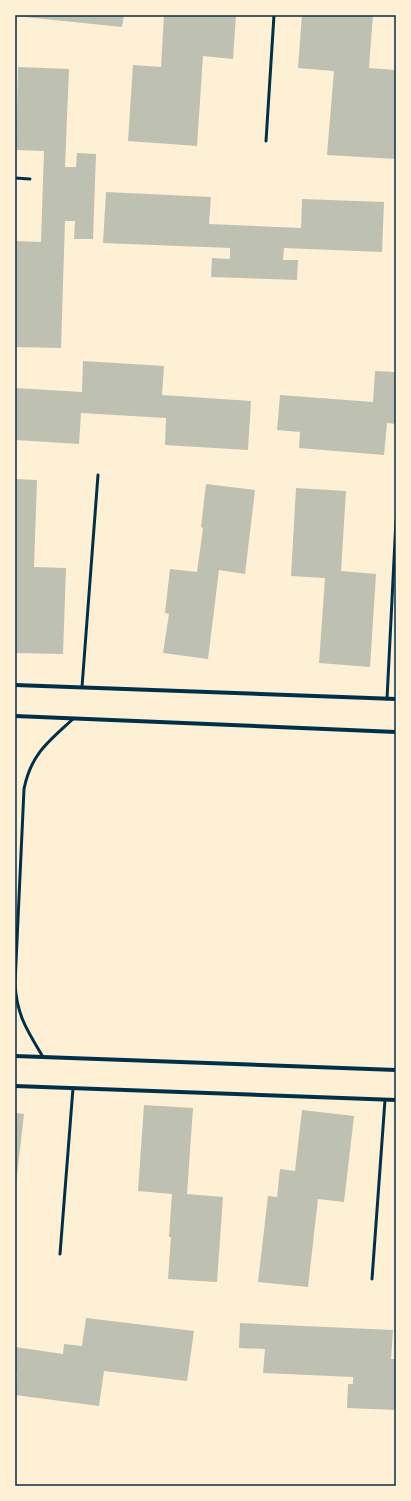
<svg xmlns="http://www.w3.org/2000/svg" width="411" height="1501" font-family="'Noto Serif',serif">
  <rect width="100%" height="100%" fill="#fdf0d5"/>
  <g fill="#bec0b2">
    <polygon points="15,15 124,15 122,27 15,16"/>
    <polygon points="164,15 236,15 233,59 203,56 197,146 128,141 133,65 161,67"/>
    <polygon points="302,15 373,15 369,68 396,70 396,159 327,155 334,71 298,68"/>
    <polygon points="18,67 69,69 65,167 76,167 77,153 96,154 93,239 74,239 75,221 65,221 61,348 15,347 15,241 41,242 44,151 16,150"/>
    <polygon points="106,192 211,197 209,224 301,228 302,199 384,202 382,252 284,248 283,260 298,260 297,280 211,277 212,258 230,259 230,248 103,243"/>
    <polygon points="83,361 164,366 162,395 251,401 248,450 165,445 166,418 81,413 79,444 15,440 15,388 82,392"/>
    <polygon points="375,371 396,372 396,424 387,423 384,455 299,448 300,432 277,430 280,395 373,402"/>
    <polygon points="15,479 37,480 34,567 66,568 63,654 15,653"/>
    <polygon points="206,484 255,490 245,574 219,570 208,659 163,653 169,614 165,613 170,569 197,572 203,528 201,527"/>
    <polygon points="296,488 346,491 341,571 376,574 370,667 319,663 325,578 291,576"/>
    <polygon points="144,1105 193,1108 187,1194 223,1197 217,1282 168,1279 171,1237 169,1237 172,1194 138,1191"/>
    <polygon points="302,1110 354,1116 344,1202 318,1199 308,1287 258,1282 268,1196 277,1197 280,1169 295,1171"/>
    <polygon points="15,1113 24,1114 16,1184 15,1184"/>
    <polygon points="86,1318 194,1331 187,1381 104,1371 99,1406 15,1395 17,1372 15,1372 15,1347 63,1354 64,1344 82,1346"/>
    <polygon points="240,1323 393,1330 391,1359 396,1359 396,1410 347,1408 348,1384 353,1384 353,1377 263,1373 265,1349 239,1348"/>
  </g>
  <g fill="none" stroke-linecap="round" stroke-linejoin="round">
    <g stroke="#003049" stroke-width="3">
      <polyline points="266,141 274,15"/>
      <polyline points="15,178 30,179"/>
      <polyline points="82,687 98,475"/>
      <polyline points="387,699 396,520"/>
      <path d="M43 1057C27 1030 17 1016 15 984L24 789C31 754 48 742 73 719"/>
      <polyline points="60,1254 73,1088"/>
      <polyline points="372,1279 385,1100"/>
    </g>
    <g stroke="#003049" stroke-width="4">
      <polyline points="15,685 396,699"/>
      <polyline points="15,716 396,732"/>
      <polyline points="15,1056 396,1070"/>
      <polyline points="15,1086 396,1100"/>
    </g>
  </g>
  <rect width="411" height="1501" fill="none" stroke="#fdf0d5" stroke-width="32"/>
  <rect x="16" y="16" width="379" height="1469" fill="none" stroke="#003049" stroke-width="1.5"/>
</svg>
